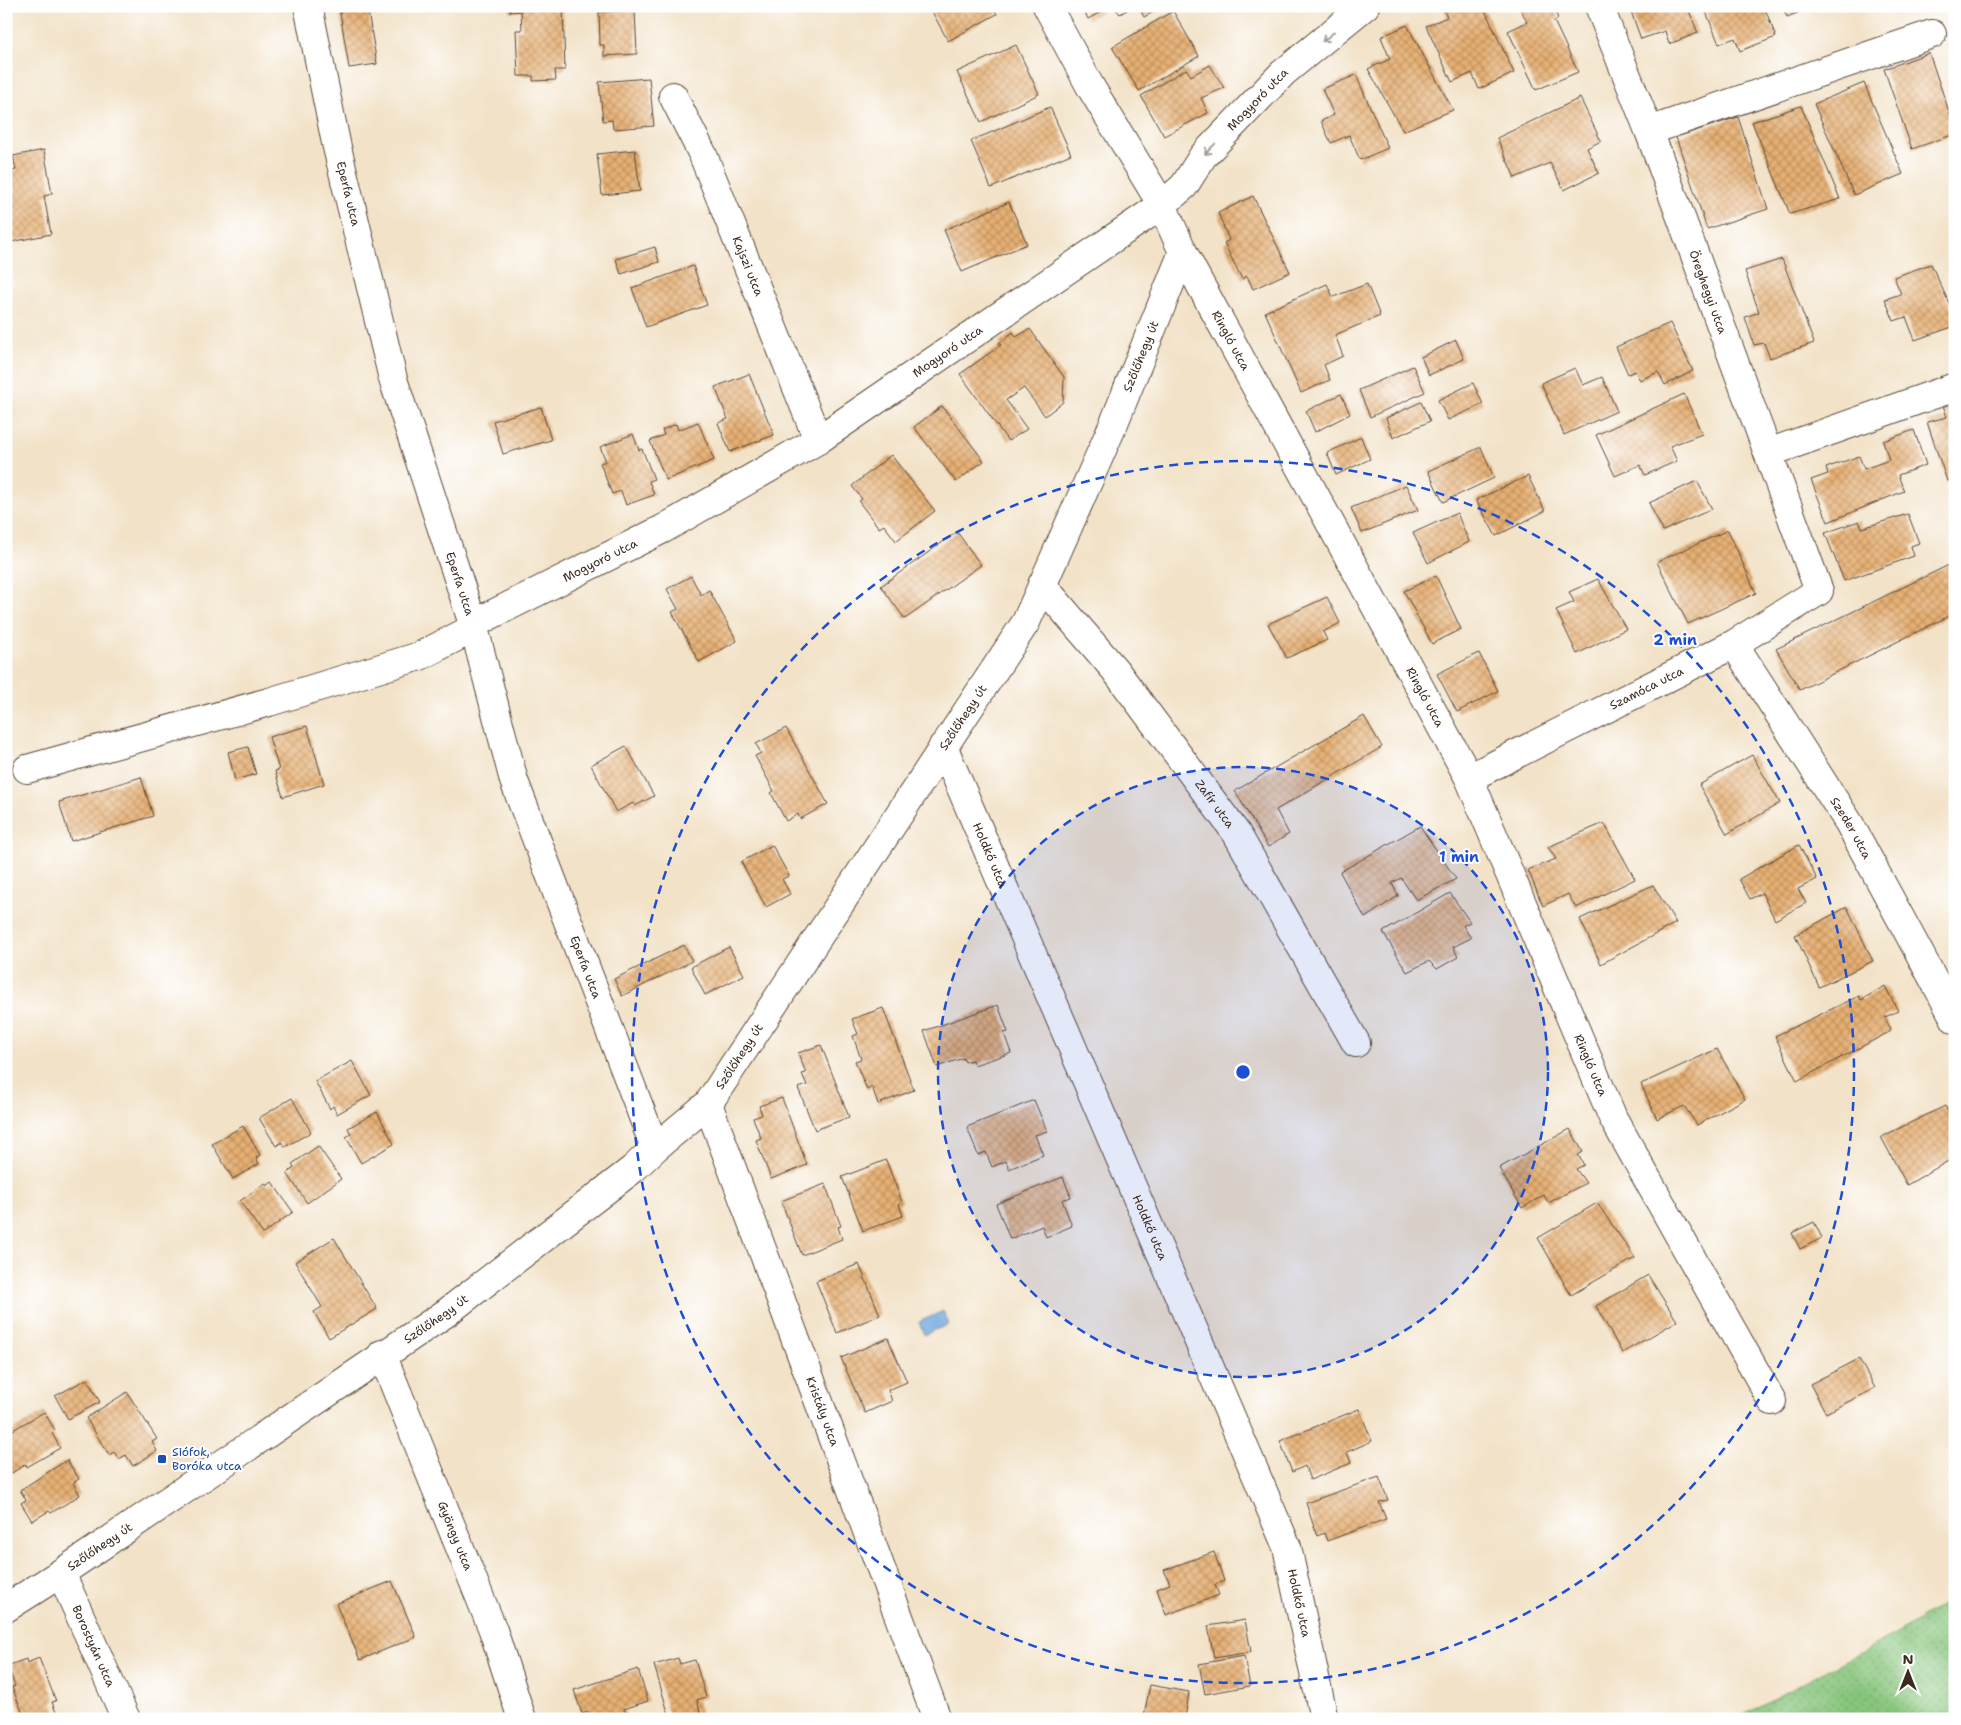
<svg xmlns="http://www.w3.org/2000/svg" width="1961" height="1725" font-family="'Shantell Sans',sans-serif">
  <defs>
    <pattern id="grass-dots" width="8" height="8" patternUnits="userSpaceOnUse" patternTransform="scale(1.25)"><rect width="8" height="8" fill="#87c57c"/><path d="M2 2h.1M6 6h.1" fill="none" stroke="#70a065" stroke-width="1.8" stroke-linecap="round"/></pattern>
    <pattern id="building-cross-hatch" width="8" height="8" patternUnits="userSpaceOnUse" patternTransform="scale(1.25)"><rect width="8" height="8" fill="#e7b073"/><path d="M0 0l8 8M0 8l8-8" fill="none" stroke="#bc8f5e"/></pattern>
  </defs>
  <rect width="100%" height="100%" fill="#fff"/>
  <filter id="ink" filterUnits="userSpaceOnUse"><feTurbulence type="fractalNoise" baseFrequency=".02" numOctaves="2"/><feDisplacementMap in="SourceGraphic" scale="10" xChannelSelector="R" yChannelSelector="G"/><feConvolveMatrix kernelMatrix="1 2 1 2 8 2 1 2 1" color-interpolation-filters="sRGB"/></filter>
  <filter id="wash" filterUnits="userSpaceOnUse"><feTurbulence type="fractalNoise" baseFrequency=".0096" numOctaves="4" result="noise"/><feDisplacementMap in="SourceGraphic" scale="20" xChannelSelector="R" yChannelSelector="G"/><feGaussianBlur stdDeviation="1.12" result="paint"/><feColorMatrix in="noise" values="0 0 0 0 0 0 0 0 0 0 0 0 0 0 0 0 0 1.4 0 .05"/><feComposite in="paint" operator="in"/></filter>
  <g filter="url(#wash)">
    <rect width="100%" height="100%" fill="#f2e2c7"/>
    <polygon fill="url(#grass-dots)" stroke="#61784d" points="1955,1596 1955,1719 1736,1719 1899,1632"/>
    <polygon fill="#71a8df" stroke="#56697e" points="943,1311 949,1324 924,1335 919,1322"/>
    <g id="blocks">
      <g fill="url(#building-cross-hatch)">
        <polygon points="339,6 367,6 377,64 349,68"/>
        <polygon points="510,6 563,6 565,70 555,70 556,80 533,81 533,76 518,76 516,30 522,30 521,11 510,12"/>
        <polygon points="929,6 992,6 997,14 948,41"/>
        <polygon points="1082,6 1112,6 1088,19"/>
        <polygon points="1113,6 1134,6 1120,14"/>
        <polygon points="1138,6 1165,6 1144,17"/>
        <polygon points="1442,6 1483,6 1514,73 1479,89 1472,73 1452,82 1426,26 1447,17"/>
        <polygon points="1519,6 1553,6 1558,19 1554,21 1578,72 1536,90 1508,31 1527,22"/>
        <polygon points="1629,6 1687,6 1698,33 1669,44 1665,31 1641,39"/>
        <polygon points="1708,6 1764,6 1776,37 1740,51 1735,38 1719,44 1706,12 1710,10"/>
        <polygon points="1782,6 1810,6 1810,8 1787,17"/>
        <polygon points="635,11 637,54 604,56 604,45 600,45 599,12"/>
        <polygon points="1173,11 1199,56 1139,91 1112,47"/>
        <polygon points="1407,25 1453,110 1403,131 1368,69 1390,59 1381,37"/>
        <polygon points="1016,45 1039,94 981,122 957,72"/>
        <polygon points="1929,53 1955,129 1955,134 1912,149 1884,69"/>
        <polygon points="1210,65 1224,88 1201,98 1208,113 1164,136 1141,96 1186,69 1191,76"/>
        <polygon points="1356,75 1388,148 1360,160 1349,135 1331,143 1321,121 1334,115 1322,89"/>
        <polygon points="649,78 654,126 613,129 612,120 603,121 599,82"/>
        <polygon points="1864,83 1903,174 1854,195 1814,104"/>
        <polygon points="1580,98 1601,141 1587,148 1599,173 1564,190 1550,163 1515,178 1497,138"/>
        <polygon points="1801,106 1840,199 1790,214 1752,122"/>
        <polygon points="1050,107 1071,154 991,188 971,141"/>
        <polygon points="1738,117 1768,209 1707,229 1676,137"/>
        <polygon points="44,150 52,194 44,196 51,234 11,242 9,226 6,226 6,172 16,170 13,156"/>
        <polygon points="635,150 640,191 602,195 597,154"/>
        <polygon points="1253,196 1290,272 1253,289 1247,276 1242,279 1224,243 1229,240 1218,213"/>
        <polygon points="1009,202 1027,244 962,272 944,230"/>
        <polygon points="655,247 659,262 621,274 616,259"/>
        <polygon points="1782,259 1814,343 1770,358 1764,343 1754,345 1745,317 1759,312 1745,271"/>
        <polygon points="1931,264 1955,316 1955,326 1915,340 1906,317 1894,321 1885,299 1901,294 1894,277"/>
        <polygon points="693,266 707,305 646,327 632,288"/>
        <polygon points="1327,284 1333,297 1367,284 1380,316 1335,335 1343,356 1324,365 1330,380 1301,393 1265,312"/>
        <polygon points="1670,323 1693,371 1665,385 1658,372 1640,380 1635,371 1628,374 1616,347"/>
        <polygon points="1030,329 1064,377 1063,402 1045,416 1024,388 1006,400 1027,429 1008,441 960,374 1001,345 999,343 1013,332 1016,337"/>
        <polygon points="1456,340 1464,359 1429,375 1421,357"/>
        <polygon points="1413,366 1425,392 1370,417 1359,390"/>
        <polygon points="1575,368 1583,385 1602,377 1617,411 1564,435 1541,383"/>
        <polygon points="749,374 774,435 730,452 718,423 728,419 715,387"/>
        <polygon points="1473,383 1483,404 1448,420 1438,400"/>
        <polygon points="1341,394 1350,414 1315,432 1306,411"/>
        <polygon points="1684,394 1702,434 1670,446 1677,461 1645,475 1640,465 1615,476 1596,435"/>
        <polygon points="1955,401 1955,479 1947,481 1927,422 1947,417 1943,405"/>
        <polygon points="1421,402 1430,421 1393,438 1386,418"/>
        <polygon points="942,406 984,461 956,482 914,427"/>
        <polygon points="541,407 551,440 503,454 493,421"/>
        <polygon points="698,422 714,460 666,480 650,441 664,435 662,430 676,424 678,430"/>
        <polygon points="1914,430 1926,465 1898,475 1904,491 1828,522 1811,480 1828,474 1826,468 1859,456 1864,469 1889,460 1883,441"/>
        <polygon points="633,434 639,450 642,449 654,479 649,481 654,495 626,505 621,491 612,494 600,463 606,461 600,447"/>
        <polygon points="1361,437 1370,459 1336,475 1327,453"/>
        <polygon points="1481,447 1494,478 1443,502 1428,471"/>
        <polygon points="891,455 935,511 896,541 884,525 879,528 859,502 862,499 852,486"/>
        <polygon points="1528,476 1545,511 1496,536 1476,500"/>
        <polygon points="1697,481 1712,509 1663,531 1649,503"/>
        <polygon points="1406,485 1418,510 1362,533 1351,508"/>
        <polygon points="1457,513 1469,542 1428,563 1413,533"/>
        <polygon points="1908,514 1919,543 1911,546 1914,556 1844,581 1825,533 1859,521 1862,528"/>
        <polygon points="1728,530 1756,593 1688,624 1657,562"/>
        <polygon points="957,532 981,565 905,619 881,586"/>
        <polygon points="1955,562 1955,613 1800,690 1776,649"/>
        <polygon points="691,576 701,595 709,590 737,641 699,662 672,612 678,609 667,589"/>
        <polygon points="1436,576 1461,629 1432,644 1404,591"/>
        <polygon points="1598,579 1626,629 1577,654 1556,610 1574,602 1569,592"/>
        <polygon points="1327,597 1340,623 1323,632 1327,640 1287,658 1268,624"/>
        <polygon points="1479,653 1498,691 1457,712 1437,674"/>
        <polygon points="1364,716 1382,747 1276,810 1289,834 1268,847 1235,791"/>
        <polygon points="307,726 324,784 283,797 275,771 279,770 269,737"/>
        <polygon points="786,728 828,804 800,819 798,814 786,821 771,793 774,791 755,756 761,753 756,744"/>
        <polygon points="626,746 654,796 635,806 633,803 616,812 591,765"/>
        <polygon points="248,747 256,774 235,780 228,752"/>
        <polygon points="1752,755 1780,803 1727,834 1699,785"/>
        <polygon points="141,777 153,816 71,841 59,802"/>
        <polygon points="1604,823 1635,879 1576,908 1568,894 1543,906 1528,870 1556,859 1548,847"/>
        <polygon points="1420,826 1456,879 1416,900 1401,878 1392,883 1398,896 1365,918 1340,872"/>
        <polygon points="772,845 789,876 782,879 790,894 766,907 741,862"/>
        <polygon points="1799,845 1817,879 1798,889 1806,903 1775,920 1762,893 1750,899 1739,879"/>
        <polygon points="1653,885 1676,923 1601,964 1580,919"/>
        <polygon points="1450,893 1470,922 1463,926 1471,938 1453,947 1458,957 1437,969 1429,961 1407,972 1383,932"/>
        <polygon points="1847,907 1873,961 1819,987 1795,935"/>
        <polygon points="684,945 692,961 622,996 614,979"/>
        <polygon points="729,947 744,975 705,995 691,967"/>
        <polygon points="1885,986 1898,1011 1885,1017 1891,1031 1797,1081 1775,1036 1859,996 1861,1000"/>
        <polygon points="998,1005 1008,1032 1004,1033 1011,1053 974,1065 972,1060 965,1062 963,1058 937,1067 924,1031"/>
        <polygon points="883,1008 914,1090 878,1104 872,1087 867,1090 855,1061 861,1059 853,1036 858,1034 852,1019"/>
        <polygon points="821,1045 849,1117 815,1130 798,1088 807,1085 802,1074 806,1073 798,1053"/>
        <polygon points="1717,1049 1745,1099 1697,1125 1684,1106 1657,1119 1641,1084"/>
        <polygon points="352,1061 371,1095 337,1114 333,1106 330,1109 315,1081"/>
        <polygon points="292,1098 311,1132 285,1147 282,1142 276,1146 259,1118"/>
        <polygon points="782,1098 807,1165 771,1179 756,1140 761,1138 753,1118 762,1115 759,1106"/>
        <polygon points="1034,1100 1047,1131 1035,1135 1043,1155 1009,1169 1006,1161 992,1167 986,1152 978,1155 967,1127"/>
        <polygon points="1945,1106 1955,1123 1955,1157 1907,1185 1881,1137"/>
        <polygon points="377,1112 394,1144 361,1163 346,1137 351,1134 348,1128"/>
        <polygon points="243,1126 260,1155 256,1158 259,1164 233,1179 212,1144"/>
        <polygon points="1570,1129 1583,1152 1578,1155 1584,1165 1576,1169 1586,1183 1548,1203 1544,1195 1522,1208 1499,1168"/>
        <polygon points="318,1146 341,1179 307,1203 287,1173 294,1168 292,1164"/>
        <polygon points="886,1160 902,1202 899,1204 903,1216 863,1231 842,1177"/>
        <polygon points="1063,1177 1071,1197 1062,1200 1072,1226 1046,1237 1042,1226 1010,1239 996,1204"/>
        <polygon points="272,1182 293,1212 263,1234 240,1201 265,1183 267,1186"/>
        <polygon points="825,1184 841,1226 838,1227 842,1239 802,1255 781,1201"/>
        <polygon points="1597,1203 1635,1258 1571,1295 1538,1238"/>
        <polygon points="1814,1222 1822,1238 1800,1249 1792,1233"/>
        <polygon points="334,1238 377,1309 329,1338 314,1312 322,1307 295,1262"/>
        <polygon points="859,1264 880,1315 837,1333 816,1281"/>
        <polygon points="1648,1275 1677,1321 1622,1353 1596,1306"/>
        <polygon points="888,1338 907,1382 888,1390 892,1401 865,1413 841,1358"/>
        <polygon points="1859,1359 1875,1388 1826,1413 1810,1384"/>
        <polygon points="87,1379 100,1402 68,1419 55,1396"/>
        <polygon points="127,1392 157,1439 152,1442 157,1451 133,1466 126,1455 119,1459 114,1452 109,1455 86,1418"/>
        <polygon points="1359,1409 1372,1441 1347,1452 1351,1463 1310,1480 1305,1466 1292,1472 1280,1441"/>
        <polygon points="44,1412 55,1430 52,1433 60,1448 27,1467 26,1464 10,1474 6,1467 6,1434"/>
        <polygon points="67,1460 79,1479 73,1483 80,1495 51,1513 49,1511 32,1521 21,1503 26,1500 20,1490"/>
        <polygon points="1379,1477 1388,1500 1379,1502 1386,1519 1327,1541 1324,1533 1317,1536 1306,1503"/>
        <polygon points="1214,1552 1224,1581 1215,1585 1219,1595 1166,1615 1157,1589 1170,1584 1164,1570"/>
        <polygon points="392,1581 416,1637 360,1660 336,1604"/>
        <polygon points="1245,1620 1251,1652 1214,1658 1208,1626"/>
        <polygon points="1244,1656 1250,1686 1205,1694 1199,1664"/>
        <polygon points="39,1658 56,1701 52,1702 57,1715 47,1719 25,1719 12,1687 15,1686 7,1666 26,1659 27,1663"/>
        <polygon points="678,1658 680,1664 695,1660 706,1697 697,1700 702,1719 670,1719 654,1665"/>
        <polygon points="638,1669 648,1701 624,1709 626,1716 616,1719 591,1719 588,1712 582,1714 574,1690"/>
        <polygon points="1150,1685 1189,1692 1185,1719 1161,1719 1144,1716"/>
      </g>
    </g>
  </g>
  <g filter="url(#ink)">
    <use href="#blocks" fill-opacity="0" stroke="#564637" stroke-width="1"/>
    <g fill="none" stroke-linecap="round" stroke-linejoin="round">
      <g stroke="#564637" stroke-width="30">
        <g id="minor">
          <path id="s1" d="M308 6 336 143 393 379 473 624 514 781 655 1148"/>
          <path id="s2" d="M1047 6 1090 86 1162 205 1183 252 1195 275 1469 778 1613 1118 1772 1401"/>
          <path id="s3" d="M673 96 703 155 818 440"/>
          <polyline points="1649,131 1932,34"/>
          <polyline points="1768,453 1955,387"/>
          <path id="s4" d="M1042 585 1115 670 1237 834 1356 1043"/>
          <path id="s5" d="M473 624 663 529 818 440 1162 205 1184 186 1203 156 1283 73 1365 6"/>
          <path id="s6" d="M1734 644 1849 823 1955 1019"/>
          <path id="s7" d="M943 746 1287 1547 1324 1719"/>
          <polyline points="27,769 269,702 420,656 474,628"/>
          <path id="s8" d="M1469 778 1734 644 1819 591 1649 131 1599 6"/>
          <path id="s9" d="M708 1104 937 1719"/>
          <path id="s10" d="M382 1354 493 1630 522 1719"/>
          <path id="s11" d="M61 1573 126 1719"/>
          <path id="s12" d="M6 1608 61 1573 446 1313 633 1169 655 1148 708 1104 1026 622 1114 423 1183 252"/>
        </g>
      </g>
      <use href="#minor" stroke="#fff" stroke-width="28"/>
    </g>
    <defs><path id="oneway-shaft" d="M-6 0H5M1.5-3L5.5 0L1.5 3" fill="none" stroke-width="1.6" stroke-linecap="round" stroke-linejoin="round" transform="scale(1.25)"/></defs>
    <g stroke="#a79f9a">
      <use href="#oneway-shaft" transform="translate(1328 37) rotate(141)"/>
      <use href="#oneway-shaft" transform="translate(1210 149) rotate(134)"/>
    </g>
  </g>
  <circle cx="1243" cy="1072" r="305" fill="#1d4ed8" fill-opacity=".12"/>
  <g fill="none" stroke="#1d4ed8" stroke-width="2.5" stroke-dasharray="9 6">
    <circle cx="1243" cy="1072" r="305"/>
    <circle cx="1243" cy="1072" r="611"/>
  </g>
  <rect fill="#1a4fb4" stroke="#fff" stroke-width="2" x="157" y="1454" width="10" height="10" rx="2.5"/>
  <g text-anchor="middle" stroke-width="4" stroke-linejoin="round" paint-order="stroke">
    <g font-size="12" fill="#3b2a1e" stroke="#fff">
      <text dy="4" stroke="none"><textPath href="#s5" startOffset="951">Mogyoró utca</textPath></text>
      <text dy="4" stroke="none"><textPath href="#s1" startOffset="192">Eperfa utca</textPath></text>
      <text dy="4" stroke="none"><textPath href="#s3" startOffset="186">Kajszi utca</textPath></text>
      <text transform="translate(1708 292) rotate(70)" y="4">Öreghegyi utca</text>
      <text dy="4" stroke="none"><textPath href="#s2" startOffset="382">Ringló utca</textPath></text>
      <text dy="4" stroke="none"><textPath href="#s5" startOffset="548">Mogyoró utca</textPath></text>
      <text dy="4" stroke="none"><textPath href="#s12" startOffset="1732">Szőlőhegy út</textPath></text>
      <text dy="4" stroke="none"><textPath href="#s5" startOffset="142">Mogyoró utca</textPath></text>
      <text dy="4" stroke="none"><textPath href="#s1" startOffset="598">Eperfa utca</textPath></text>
      <text dy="4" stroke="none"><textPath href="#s8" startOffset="199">Szamóca utca</textPath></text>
      <text dy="4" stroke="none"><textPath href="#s2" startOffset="788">Ringló utca</textPath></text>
      <text dy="4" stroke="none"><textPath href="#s12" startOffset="1328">Szőlőhegy út</textPath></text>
      <text dy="4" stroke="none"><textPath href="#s4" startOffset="279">Zafír utca</textPath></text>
      <text dy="4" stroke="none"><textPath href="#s6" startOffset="218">Szeder utca</textPath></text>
      <text dy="4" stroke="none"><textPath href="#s7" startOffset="119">Holdkő utca</textPath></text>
      <text dy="4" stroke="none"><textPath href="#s1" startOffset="1002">Eperfa utca</textPath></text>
      <text dy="4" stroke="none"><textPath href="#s12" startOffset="922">Szőlőhegy út</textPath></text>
      <text dy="4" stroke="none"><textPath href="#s2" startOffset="1192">Ringló utca</textPath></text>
      <text dy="4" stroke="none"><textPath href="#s7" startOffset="524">Holdkő utca</textPath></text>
      <text dy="4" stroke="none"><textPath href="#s12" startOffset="518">Szőlőhegy út</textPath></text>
      <text dy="4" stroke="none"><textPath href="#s9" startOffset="328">Kristály utca</textPath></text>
      <text dy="4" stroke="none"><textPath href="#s10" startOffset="196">Gyöngy utca</textPath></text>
      <text dy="4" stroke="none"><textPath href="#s12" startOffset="112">Szőlőhegy út</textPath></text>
      <text dy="4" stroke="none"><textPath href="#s7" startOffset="929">Holdkő utca</textPath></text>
      <text dy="4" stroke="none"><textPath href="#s11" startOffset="80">Borostyán utca</textPath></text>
    </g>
    <g font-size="12" fill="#164399" stroke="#fff" text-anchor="start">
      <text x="172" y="1456">Siófok,<tspan x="172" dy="14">Boróka utca</tspan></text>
    </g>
  </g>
  <circle cx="1243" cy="1072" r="8" fill="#1d4ed8" stroke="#fff" stroke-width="2.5"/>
  <g font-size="15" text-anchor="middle" font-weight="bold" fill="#1d4ed8" stroke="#fff" stroke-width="4" stroke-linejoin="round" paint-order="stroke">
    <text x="1675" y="645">2 min</text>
    <text x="1459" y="862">1 min</text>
  </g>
  <rect width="1961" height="1725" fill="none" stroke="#fff" stroke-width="25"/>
  <g transform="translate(1908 1672)" stroke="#ffffff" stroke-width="4" paint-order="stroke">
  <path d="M0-4L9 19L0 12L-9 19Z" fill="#3b2a1e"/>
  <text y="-8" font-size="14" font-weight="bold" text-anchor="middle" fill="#3b2a1e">N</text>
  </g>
</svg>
